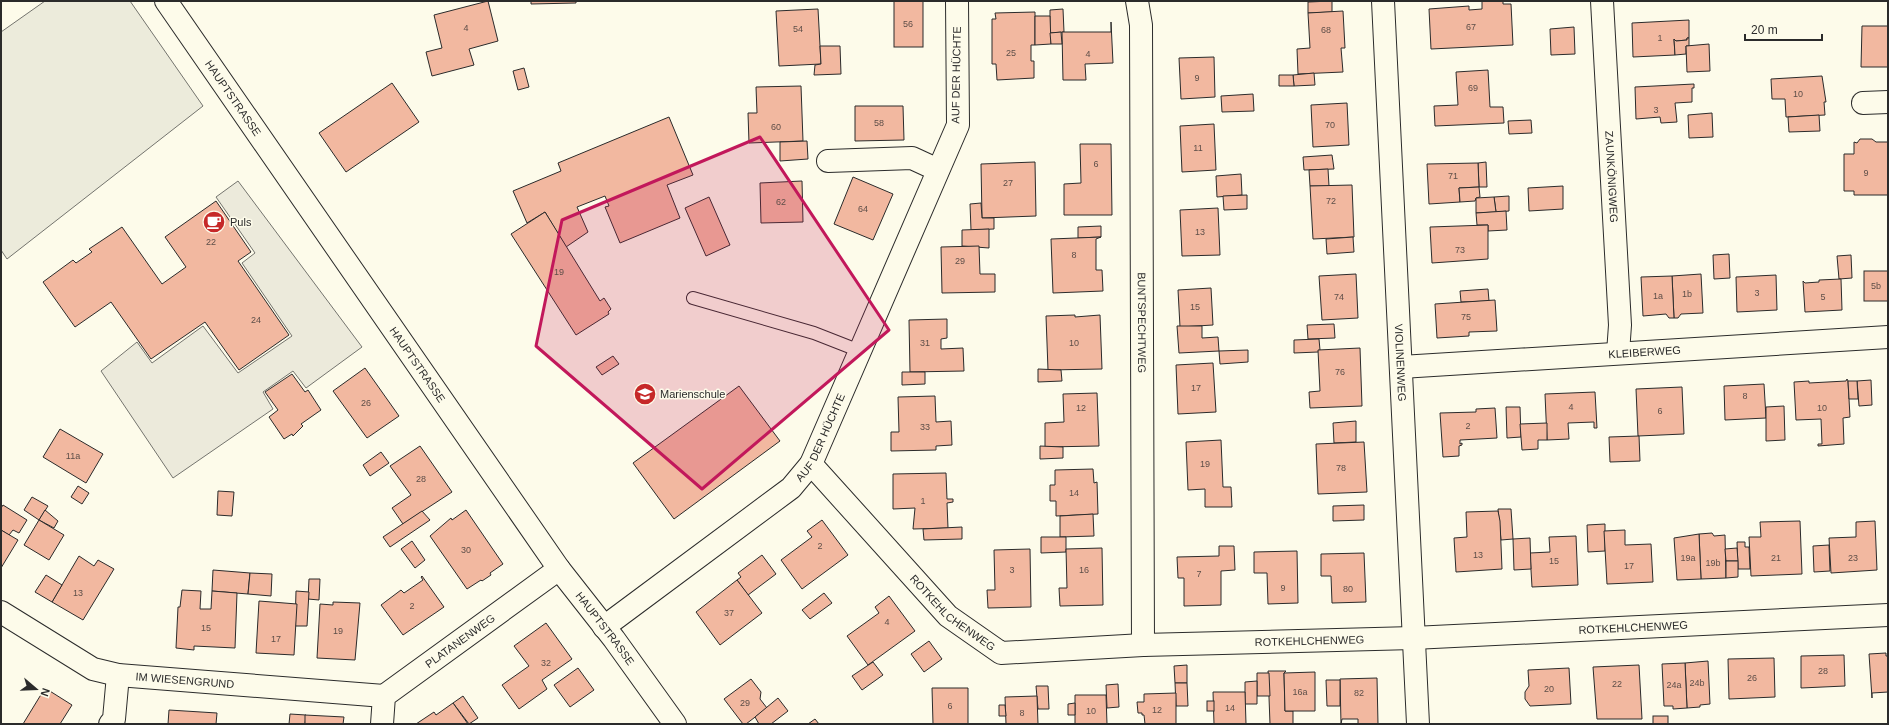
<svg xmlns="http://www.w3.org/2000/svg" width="1889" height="725" font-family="Helvetica,sans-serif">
  <rect width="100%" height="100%" fill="#fdfbea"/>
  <polygon fill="#ecebdb" stroke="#74746e" points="45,1 130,1 203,106 7,259 1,250 1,32"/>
  <polygon fill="#eceadb" stroke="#74746e" points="238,181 362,347 306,388 293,371 263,392 273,409 173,478 101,371 137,342 152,363 203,326 238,373 292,336 242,263 255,253 216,197"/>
  <g fill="#f2b8a0" stroke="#2b2b2b">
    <polygon points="488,1 498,41 469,49 474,65 432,76 426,52 442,48 434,15"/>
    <polygon points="531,1 576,1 576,3 531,4"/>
    <rect x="894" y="1" width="29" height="46"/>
    <polygon points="1332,1 1332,12 1308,13 1308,2"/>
    <polygon points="1482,1 1503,1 1503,4 1511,4 1513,45 1431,49 1429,9 1469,6 1469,10 1482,9"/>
    <polygon points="818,9 821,64 779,66 776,11"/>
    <polygon points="1063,9 1064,32 1050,33 1050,10"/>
    <polygon points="1343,11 1345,48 1341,48 1343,72 1298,74 1297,49 1310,48 1308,13"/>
    <polygon points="1035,12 1035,45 1031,45 1031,61 1034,61 1034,78 997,80 996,64 992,64 992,19 996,19 995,13"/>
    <polygon points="1035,16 1050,16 1051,44 1035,45"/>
    <polygon points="1689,20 1689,38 1687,38 1687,40 1676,41 1674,39 1675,55 1633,57 1632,23"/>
    <polygon points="1111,22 1113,63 1085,64 1086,80 1063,80 1062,32 1111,32"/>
    <polygon points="1862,26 1888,26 1888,67 1861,67"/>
    <polygon points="1574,27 1575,54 1551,55 1550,29"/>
    <polygon points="1061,32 1062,44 1051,44 1050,33"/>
    <polygon points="1687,38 1689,38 1689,46 1686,46 1686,54 1675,55 1674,39 1676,41 1687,40"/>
    <polygon points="1709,44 1710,71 1687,72 1686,46"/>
    <polygon points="820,46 840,46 841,74 814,75 815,65 821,64"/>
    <polygon points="1214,57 1215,97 1181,99 1179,58"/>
    <polygon points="524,68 529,87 518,90 513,71"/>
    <polygon points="1488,70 1490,107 1503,107 1504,123 1435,126 1434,106 1458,105 1456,72"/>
    <polygon points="1314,73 1315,85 1294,86 1293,75"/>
    <polygon points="1279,75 1293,75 1294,86 1279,86"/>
    <polygon points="1822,76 1826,102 1824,102 1825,115 1786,117 1785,99 1772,99 1771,79"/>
    <polygon points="392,83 419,122 346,172 319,133"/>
    <polygon points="1694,84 1694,88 1692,88 1692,102 1675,103 1677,122 1661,123 1660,117 1636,119 1635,87"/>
    <polygon points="801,86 803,141 749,143 748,113 757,113 756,87"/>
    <polygon points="1253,94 1254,111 1222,112 1221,96"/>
    <polygon points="1347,103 1349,145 1313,147 1311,105"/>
    <polygon points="855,106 903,106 904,140 855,141"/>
    <polygon points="1712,113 1713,137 1689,138 1688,115"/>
    <polygon points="1819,115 1820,131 1789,132 1788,117"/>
    <polygon points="669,117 693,175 667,185 680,218 620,243 605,207 609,206 605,196 577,207 588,232 566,247 545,212 527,223 513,191 561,171 558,163"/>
    <polygon points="1531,120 1532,133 1509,134 1508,121"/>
    <polygon points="1214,124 1216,170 1182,172 1180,126"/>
    <polygon points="1860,139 1872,139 1876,142 1888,142 1888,195 1854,195 1854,191 1844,191 1844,154 1854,154 1854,142 1857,143"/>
    <polygon points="807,141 808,159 780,161 780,142"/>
    <polygon points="1080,144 1111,144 1112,215 1064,215 1064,184 1081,183"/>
    <polygon points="1332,155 1334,169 1304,170 1303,157"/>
    <polygon points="1035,162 1036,216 982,218 981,164"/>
    <polygon points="1486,162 1487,187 1479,187 1478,163"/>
    <polygon points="1478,163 1479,187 1459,188 1460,202 1429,204 1427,164"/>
    <polygon points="1328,169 1329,186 1310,186 1309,170"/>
    <polygon points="1241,174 1242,195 1217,197 1216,176"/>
    <polygon points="853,177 893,194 873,240 834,224"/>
    <polygon points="802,181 803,222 761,223 760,183"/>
    <polygon points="1352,185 1354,237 1313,239 1310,186"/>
    <polygon points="1563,186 1563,209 1529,211 1528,188"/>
    <polygon points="1479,187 1480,197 1476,198 1475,201 1460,202 1459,188"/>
    <polygon points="1247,195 1247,209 1224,210 1223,196"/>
    <polygon points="1509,196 1509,211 1496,212 1494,197"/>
    <polygon points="709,197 730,245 706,256 685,208"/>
    <polygon points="1494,197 1496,212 1476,213 1476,198"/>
    <polygon points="216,201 251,252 238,261 289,335 239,370 205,322 151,359 111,302 75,327 43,282 73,260 76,263 92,252 89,249 122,227 162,284 186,267 165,237"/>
    <polygon points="981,203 982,218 994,218 994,229 971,230 970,204"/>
    <polygon points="1218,208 1220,255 1182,256 1180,210"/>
    <polygon points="1506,211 1507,230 1488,231 1488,225 1477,225 1476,213"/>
    <polygon points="545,212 600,301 604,298 611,309 608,312 609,314 576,335 511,234"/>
    <polygon points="1488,225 1488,259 1432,263 1430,227"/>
    <polygon points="1101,226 1101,237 1078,238 1078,227"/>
    <polygon points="989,229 989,248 962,246 962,230"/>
    <polygon points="1101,237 1096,239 1096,270 1102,270 1103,291 1053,293 1051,239"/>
    <polygon points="1353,237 1354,252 1327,254 1326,239"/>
    <polygon points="979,246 980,274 995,274 995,292 942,293 941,247"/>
    <polygon points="1729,254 1730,278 1714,279 1713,255"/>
    <polygon points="1851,255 1852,278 1839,279 1837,256"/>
    <rect x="1864" y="271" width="24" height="30"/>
    <polygon points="1356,274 1358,318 1322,320 1319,276"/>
    <polygon points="1701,274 1703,313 1681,314 1678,318 1674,318 1672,276"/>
    <polygon points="1776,275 1777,310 1737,312 1736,277"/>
    <polygon points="1672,276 1674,318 1669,318 1666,314 1643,316 1641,277"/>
    <polygon points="1841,279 1842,310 1805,312 1803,281 1805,283 1819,282 1819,280"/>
    <polygon points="1211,288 1213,325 1180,327 1178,290"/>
    <polygon points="1488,289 1489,301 1461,302 1460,291"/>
    <polygon points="1495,300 1497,331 1469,332 1469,336 1437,338 1435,304"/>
    <polygon points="1075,315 1075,317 1100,315 1102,369 1048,370 1046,316"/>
    <polygon points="947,319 947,338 941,339 941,349 963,348 964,371 910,372 909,320"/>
    <polygon points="1334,324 1335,338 1308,339 1307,325"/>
    <polygon points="1177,326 1202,326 1202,338 1218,337 1219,351 1179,353"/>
    <polygon points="1319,339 1320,350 1318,352 1294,353 1294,340"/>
    <polygon points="1360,348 1362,406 1310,408 1309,392 1320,391 1318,350"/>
    <polygon points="1248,350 1248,362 1220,364 1219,351"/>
    <polygon points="613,356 619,364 602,375 596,367"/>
    <polygon points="1213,363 1216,412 1178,414 1176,365"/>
    <polygon points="365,368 399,416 367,438 333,391"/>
    <polygon points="1038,369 1061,370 1062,381 1038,382"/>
    <polygon points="902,372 925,372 925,384 902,385"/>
    <polygon points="292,374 305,392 308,390 321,410 301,424 303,426 293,436 292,434 284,439 269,417 278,410 265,392"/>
    <polygon points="1847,379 1848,381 1850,417 1843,418 1844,444 1818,446 1818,444 1822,444 1821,419 1796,420 1794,382 1809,381 1809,383 1846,381"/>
    <polygon points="1871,380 1872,405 1859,406 1857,381"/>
    <polygon points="1848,381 1857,381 1858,399 1849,399"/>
    <polygon points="1764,384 1766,418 1725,420 1724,386"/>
    <polygon points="739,386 780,441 674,519 633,463"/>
    <polygon points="1682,387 1684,434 1638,436 1636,389"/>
    <polygon points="1595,392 1597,428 1594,428 1594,422 1568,423 1569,439 1547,440 1545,394"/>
    <polygon points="1097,393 1099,446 1045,447 1045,423 1064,422 1063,394"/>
    <polygon points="935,396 936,422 951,421 952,445 936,446 936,450 891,451 891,432 899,432 898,397"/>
    <polygon points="1784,406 1785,440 1766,441 1766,407"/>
    <polygon points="1506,407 1520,407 1521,437 1507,438"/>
    <polygon points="1495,408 1497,438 1460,440 1460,444 1462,443 1462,445 1459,446 1459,456 1443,457 1440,413 1476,412 1476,409"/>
    <polygon points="1356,421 1356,442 1334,443 1333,423"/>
    <polygon points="1547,423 1547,440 1538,440 1538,449 1522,450 1520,424"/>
    <polygon points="60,429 103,454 86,483 43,457"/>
    <polygon points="1639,436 1640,461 1610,462 1609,437"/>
    <polygon points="1221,440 1223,487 1231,487 1232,507 1205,507 1205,489 1188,490 1186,442"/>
    <polygon points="1364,442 1367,492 1318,494 1316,444"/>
    <polygon points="420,446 452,492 403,524 392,508 411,495 390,466"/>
    <polygon points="1040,446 1063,447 1063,458 1040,459"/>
    <polygon points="381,452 389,463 370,476 363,465"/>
    <polygon points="1093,469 1094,483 1097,482 1098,514 1056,516 1056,501 1050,501 1050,485 1055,485 1055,470"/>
    <polygon points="946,473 947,499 953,499 953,502 947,503 948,528 913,529 915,508 893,509 893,474"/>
    <polygon points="78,486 89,493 82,504 71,497"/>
    <polygon points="218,491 234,492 232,516 217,515"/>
    <polygon points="32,497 48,506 39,520 24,510"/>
    <polygon points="3,505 27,520 19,533 13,530 9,535 1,530 1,508"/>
    <polygon points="1364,505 1364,520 1333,521 1333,506"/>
    <polygon points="1498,509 1511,509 1513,539 1501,540"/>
    <polygon points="45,510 58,521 54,528 39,520"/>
    <polygon points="466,510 503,564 490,573 491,575 482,581 481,580 467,589 430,536 451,518 452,520"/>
    <polygon points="422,511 430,520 390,547 383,537"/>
    <polygon points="1498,511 1500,521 1502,569 1456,572 1454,538 1467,537 1466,512"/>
    <polygon points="1093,514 1094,536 1060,537 1060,516"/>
    <polygon points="39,520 64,535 49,560 24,545"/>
    <polygon points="822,520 848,555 802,589 781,560 812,537 807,531"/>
    <polygon points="1800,521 1802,574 1751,576 1749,537 1761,537 1760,522"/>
    <polygon points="1875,521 1877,570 1831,573 1829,538 1856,537 1856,522"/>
    <polygon points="1605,524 1605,551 1588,552 1587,525"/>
    <polygon points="962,527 962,539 924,540 923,529"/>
    <polygon points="1,530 18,540 1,568"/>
    <polygon points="1625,530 1625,545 1651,544 1653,582 1607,584 1604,531"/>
    <polygon points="1712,533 1714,536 1725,535 1726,578 1701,579 1699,534"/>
    <polygon points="1699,534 1701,579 1677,580 1674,538"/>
    <polygon points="1576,536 1578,585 1532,587 1530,553 1550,552 1549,537"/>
    <polygon points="1041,537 1066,537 1066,552 1041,553"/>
    <polygon points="1530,538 1531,569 1514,570 1513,539"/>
    <polygon points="412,541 425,560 415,568 401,549"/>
    <polygon points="1737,542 1745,542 1745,547 1749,547 1750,569 1738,569"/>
    <polygon points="1829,545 1830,571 1814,572 1813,546"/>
    <polygon points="1219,546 1234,546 1235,570 1221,571 1221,605 1184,606 1184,578 1178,578 1177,557 1219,556"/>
    <polygon points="1102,548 1103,605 1060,606 1059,588 1067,588 1066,549"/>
    <polygon points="1737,548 1738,561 1726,561 1725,549"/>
    <polygon points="1030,549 1031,607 988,608 987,590 995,590 994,550"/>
    <polygon points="1297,551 1298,603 1268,604 1267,573 1254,573 1254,552"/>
    <polygon points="1364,553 1366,602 1332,603 1331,576 1321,576 1321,554"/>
    <polygon points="762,555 776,574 748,595 737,580 741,577 738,573"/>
    <polygon points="79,556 94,566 98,560 114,569 83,620 52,602"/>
    <polygon points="1726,561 1738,561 1738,577 1726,578"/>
    <polygon points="213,570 250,573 248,594 212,591"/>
    <polygon points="250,573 272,574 271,596 248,594"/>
    <polygon points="46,575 62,585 52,602 35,592"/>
    <polygon points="422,576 444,607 403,635 381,605 401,590 404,593 423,580 421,577"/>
    <polygon points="309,579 320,579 319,600 308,599"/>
    <polygon points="737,580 762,613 720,645 696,612"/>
    <polygon points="182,590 201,591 200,609 211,609 212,591 237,593 235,648 194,646 194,650 176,648 178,607 180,607"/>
    <polygon points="296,591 309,592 307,626 295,626"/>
    <polygon points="824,593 832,603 810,619 802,610"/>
    <polygon points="889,596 915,631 868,665 847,636 879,613 875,607"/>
    <polygon points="259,601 297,604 294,655 256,653"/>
    <polygon points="333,602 360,603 355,660 317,658 320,604 333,605"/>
    <polygon points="546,623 572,659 542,680 547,689 519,709 502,685 529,666 514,646"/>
    <polygon points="929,641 942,659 924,672 911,654"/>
    <polygon points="1886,653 1886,656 1888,656 1888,692 1872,693 1872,698 1869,654"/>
    <polygon points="1844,655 1845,686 1801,688 1801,656"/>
    <polygon points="1774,658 1775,697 1729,699 1728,659"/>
    <polygon points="1708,661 1710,704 1700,705 1700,707 1687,708 1685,663"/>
    <polygon points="873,662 883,675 862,690 852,676"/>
    <polygon points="1685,663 1687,708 1673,709 1673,706 1664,706 1662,664"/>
    <polygon points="1187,665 1187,683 1175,683 1174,666"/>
    <polygon points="1639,665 1642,719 1597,719 1593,667"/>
    <polygon points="578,668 594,690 570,707 554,685"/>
    <polygon points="1569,668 1571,704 1530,706 1525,699 1525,692 1529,686 1528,670"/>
    <polygon points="1268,671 1286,671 1284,673 1285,711 1293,711 1293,724 1270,724"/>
    <polygon points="1315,672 1315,711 1285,711 1284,673"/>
    <polygon points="1257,673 1269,673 1270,696 1257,696"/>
    <polygon points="1377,678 1378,724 1358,724 1358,719 1342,719 1341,724 1340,679"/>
    <polygon points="751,679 761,692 760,699 767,708 746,724 743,724 724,699"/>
    <polygon points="1326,680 1340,680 1340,706 1327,706"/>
    <polygon points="1257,681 1257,704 1245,704 1245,682"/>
    <polygon points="1175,683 1187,683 1188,706 1176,706"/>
    <polygon points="1118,684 1119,707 1107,708 1106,685"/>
    <polygon points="1036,686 1048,686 1049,709 1038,709"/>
    <polygon points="45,688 72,705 60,724 23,724"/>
    <polygon points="932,688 968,688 968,724 933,724"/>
    <polygon points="1213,692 1245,692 1246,724 1214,724"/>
    <polygon points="1176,693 1176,724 1145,724 1144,715 1142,715 1142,713 1138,713 1137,702 1144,702 1144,694"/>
    <polygon points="1075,695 1106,695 1107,724 1075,724"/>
    <polygon points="463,696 478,718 469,724 453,703"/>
    <polygon points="1037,696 1038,724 1006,724 1005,697"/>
    <polygon points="778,698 788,711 771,724 759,724 755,717"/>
    <rect x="1207" y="701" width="7" height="10"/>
    <polygon points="453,703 468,724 416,724 434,712 436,715"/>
    <polygon points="1075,703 1075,715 1068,715 1068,704"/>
    <polygon points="999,705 1005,705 1006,716 999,716"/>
    <polygon points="169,710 217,713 216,724 168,724"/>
    <polygon points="290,714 306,715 305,724 289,724"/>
    <polygon points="305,715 344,717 343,724 305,724"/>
    <rect x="1653" y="716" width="15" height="8"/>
    <polygon points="815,719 819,724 808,724"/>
  </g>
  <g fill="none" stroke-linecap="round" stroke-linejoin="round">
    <g stroke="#2b2b2b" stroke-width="14">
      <polyline id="lane" points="693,298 814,333 860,351"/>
    </g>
    <g stroke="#2b2b2b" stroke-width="24">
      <g id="street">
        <path id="s1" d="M1137 1 1141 25 1143 645"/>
        <path id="s2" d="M1383 1 1418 724"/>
        <path id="s3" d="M1602 1 1620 325 1618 353"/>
        <polyline points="1863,103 1888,102"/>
        <polyline points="828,161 912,158 938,170"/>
        <path id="s4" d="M1401 367 1888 337"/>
        <path id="s5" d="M811 464 948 616 1001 653 1143 645 1413 638 1888 615"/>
        <path id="s6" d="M1 612 93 669 118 675 384 696"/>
        <path id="s7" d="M604 627 791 488 811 464 958 125 957 1"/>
        <polyline points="110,724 114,719 118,675"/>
        <path id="s8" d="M382 724 384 696 559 569"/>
      </g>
    </g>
    <g stroke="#2b2b2b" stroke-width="24">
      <g id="secondary">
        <path id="s9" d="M166 1 559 569 614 639 675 724"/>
      </g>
    </g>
    <use href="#lane" stroke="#fdfbea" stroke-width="12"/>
    <use href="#street" stroke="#fdfbea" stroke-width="22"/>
    <use href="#secondary" stroke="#fdfbea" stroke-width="22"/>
  </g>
  <path fill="#c2185b" fill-opacity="0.2" stroke="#c2185b" stroke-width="3" stroke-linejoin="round" d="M760 137 889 330 702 489 536 346 562 220Z"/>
  <defs>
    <g id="cafe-disc" transform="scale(1.15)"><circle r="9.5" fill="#c62828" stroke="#fdfbea"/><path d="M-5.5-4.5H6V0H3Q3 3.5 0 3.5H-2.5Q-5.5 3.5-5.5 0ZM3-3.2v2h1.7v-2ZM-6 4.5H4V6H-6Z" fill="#fff"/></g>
    <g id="school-disc" transform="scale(1.15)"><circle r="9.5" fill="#c62828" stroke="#fdfbea"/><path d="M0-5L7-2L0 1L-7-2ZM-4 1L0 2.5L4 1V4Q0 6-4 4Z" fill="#fff"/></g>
  </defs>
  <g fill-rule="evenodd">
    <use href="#cafe-disc" x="214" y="222"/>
    <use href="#school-disc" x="645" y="394"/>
  </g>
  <g text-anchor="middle" stroke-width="3" stroke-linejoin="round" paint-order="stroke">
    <g font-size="9" fill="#5d4e48">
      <text x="908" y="27">56</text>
      <text x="1471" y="30">67</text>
      <text x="466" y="31">4</text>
      <text x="798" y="32">54</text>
      <text x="1326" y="33">68</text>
      <text x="1660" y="41">1</text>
      <text x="1011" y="56">25</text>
      <text x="1088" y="57">4</text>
      <text x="1197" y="81">9</text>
      <text x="1473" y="91">69</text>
      <text x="1798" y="97">10</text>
      <text x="1656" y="113">3</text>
      <text x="879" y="126">58</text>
      <text x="1330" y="128">70</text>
      <text x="776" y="130">60</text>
      <text x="1198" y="151">11</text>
      <text x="1096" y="167">6</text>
      <text x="1866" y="176">9</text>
      <text x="1453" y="179">71</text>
      <text x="1008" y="186">27</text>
      <text x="1331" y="204">72</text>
      <text x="781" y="205">62</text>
      <text x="863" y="212">64</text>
      <text x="1200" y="235">13</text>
      <text x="211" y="245">22</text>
      <text x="1460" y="253">73</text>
      <text x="1074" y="258">8</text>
      <text x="960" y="264">29</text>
      <text x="559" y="275">19</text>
      <text x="1876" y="289">5b</text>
      <text x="1757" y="296">3</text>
      <text x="1687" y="297">1b</text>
      <text x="1658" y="299">1a</text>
      <text x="1339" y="300">74</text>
      <text x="1823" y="300">5</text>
      <text x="1195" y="310">15</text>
      <text x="1466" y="320">75</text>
      <text x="256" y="323">24</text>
      <text x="925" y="346">31</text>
      <text x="1074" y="346">10</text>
      <text x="1340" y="375">76</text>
      <text x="1196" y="391">17</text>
      <text x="1745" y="399">8</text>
      <text x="366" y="406">26</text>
      <text x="1571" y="410">4</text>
      <text x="1081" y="411">12</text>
      <text x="1822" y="411">10</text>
      <text x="1660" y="414">6</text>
      <text x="1468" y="429">2</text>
      <text x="925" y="430">33</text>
      <text x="73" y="459">11a</text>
      <text x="1205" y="467">19</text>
      <text x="1341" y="471">78</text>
      <text x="421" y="482">28</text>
      <text x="1074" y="496">14</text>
      <text x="923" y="504">1</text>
      <text x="820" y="549">2</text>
      <text x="466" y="553">30</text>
      <text x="1478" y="558">13</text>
      <text x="1688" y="561">19a</text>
      <text x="1776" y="561">21</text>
      <text x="1853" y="561">23</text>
      <text x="1554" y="564">15</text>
      <text x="1713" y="566">19b</text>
      <text x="1629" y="569">17</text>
      <text x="1012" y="573">3</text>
      <text x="1084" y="573">16</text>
      <text x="1199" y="577">7</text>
      <text x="1283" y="591">9</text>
      <text x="1348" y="592">80</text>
      <text x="78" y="596">13</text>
      <text x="412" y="609">2</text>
      <text x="729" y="616">37</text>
      <text x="887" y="625">4</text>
      <text x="206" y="631">15</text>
      <text x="338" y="634">19</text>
      <text x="276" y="642">17</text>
      <text x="546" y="666">32</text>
      <text x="1823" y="674">28</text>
      <text x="1752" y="681">26</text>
      <text x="1697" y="686">24b</text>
      <text x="1617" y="687">22</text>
      <text x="1674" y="688">24a</text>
      <text x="1549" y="692">20</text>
      <text x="1300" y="695">16a</text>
      <text x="1359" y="696">82</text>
      <text x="745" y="706">29</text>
      <text x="950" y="709">6</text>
      <text x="1230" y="711">14</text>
      <text x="1157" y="713">12</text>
      <text x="1091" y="714">10</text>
      <text x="1022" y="716">8</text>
    </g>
    <g font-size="11" fill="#2b2b2b" stroke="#fdfbea">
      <text transform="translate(956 75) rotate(-89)" y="4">AUF DER HÜCHTE</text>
      <text dy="4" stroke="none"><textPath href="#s9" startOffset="118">HAUPTSTRASSE</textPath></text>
      <text dy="4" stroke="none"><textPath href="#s3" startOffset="176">ZAUNKÖNIGWEG</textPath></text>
      <text dy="4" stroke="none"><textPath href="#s1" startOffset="322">BUNTSPECHTWEG</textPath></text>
      <text dy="4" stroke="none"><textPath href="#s4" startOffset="244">KLEIBERWEG</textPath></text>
      <text dy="4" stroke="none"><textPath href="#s2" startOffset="362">VIOLINENWEG</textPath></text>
      <text dy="4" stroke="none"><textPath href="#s9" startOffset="442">HAUPTSTRASSE</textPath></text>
      <text dy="4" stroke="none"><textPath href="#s7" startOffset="292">AUF DER HÜCHTE</textPath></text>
      <text dy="4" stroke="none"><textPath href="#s5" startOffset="206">ROTKEHLCHENWEG</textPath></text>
      <text dy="4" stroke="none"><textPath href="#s5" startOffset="902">ROTKEHLCHENWEG</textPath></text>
      <text dy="4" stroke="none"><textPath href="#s9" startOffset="766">HAUPTSTRASSE</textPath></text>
      <text dy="4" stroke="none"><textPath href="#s5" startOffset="578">ROTKEHLCHENWEG</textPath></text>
      <text dy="4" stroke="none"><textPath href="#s8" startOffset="122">PLATANENWEG</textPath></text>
      <text dy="4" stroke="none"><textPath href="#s6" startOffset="201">IM WIESENGRUND</textPath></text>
    </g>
    <g font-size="11" fill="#2b2b2b" stroke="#fdfbea" text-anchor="start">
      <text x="230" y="226">Puls</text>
      <text x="660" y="398">Marienschule</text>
    </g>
  </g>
  <rect width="1889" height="725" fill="none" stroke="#2b2b2b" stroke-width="4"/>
  <g transform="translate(36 689) rotate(109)" stroke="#fdfbea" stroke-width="3" paint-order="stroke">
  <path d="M0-3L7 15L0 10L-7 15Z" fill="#2b2b2b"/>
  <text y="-6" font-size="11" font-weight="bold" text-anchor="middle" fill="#2b2b2b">N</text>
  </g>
  <path d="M1745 34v6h77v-6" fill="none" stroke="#2b2b2b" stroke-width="2"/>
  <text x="1751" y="34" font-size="12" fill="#2b2b2b" stroke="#fdfbea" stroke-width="3" paint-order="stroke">20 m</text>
</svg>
